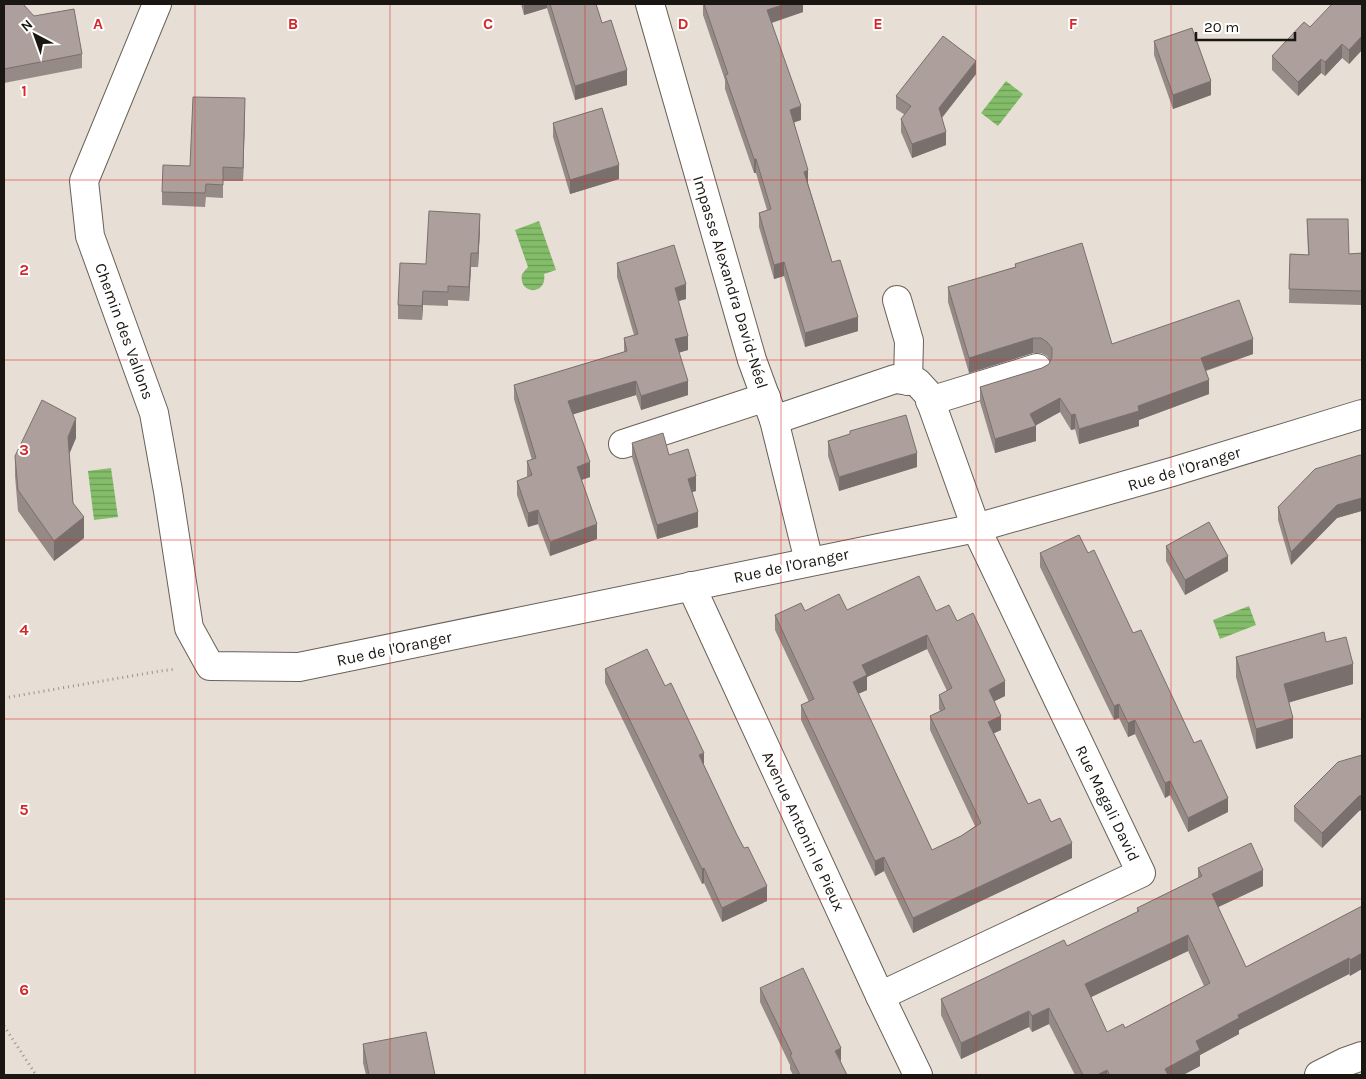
<svg xmlns="http://www.w3.org/2000/svg" width="1366" height="1079" font-family="Karla,sans-serif">
  <defs>
    <pattern id="water-rules" width="6" height="5" patternUnits="userSpaceOnUse" patternTransform="scale(1.25)"><rect width="6" height="5" fill="#84bd6a"/><path d="M0 2.5h6" fill="none" stroke="#6b9956"/></pattern>
  </defs>
  <rect width="100%" height="100%" fill="#e7dfd5"/>
  <g fill="url(#water-rules)">
    <polygon points="1006,81 1023,94 998,126 981,113"/>
    <path d="M539 221 556 270 544 274C548 295 518 296 522 274L528 267 515 230Z"/>
    <polygon points="111,468 118,517 94,520 88,471"/>
    <polygon points="1249,606 1256,625 1220,639 1213,620"/>
  </g>
  <g fill="none" stroke-linecap="round" stroke-linejoin="round">
    <g stroke="#686158" stroke-width="30">
      <g id="minor">
        <polyline points="157,4 84,181 90,236 154,413 168,491 189,628 210,666 299,667 976,528 1172,472 1362,414"/>
        <polyline points="650,4 752,360 774,420 809,561"/>
        <polyline points="897,300 909,341 908,381"/>
        <polyline points="930,401 1037,368"/>
        <polyline points="774,420 895,379 917,382 928,394 976,528 1141,873 880,996"/>
        <polyline points="623,444 766,397"/>
        <polyline points="691,586 880,996 918,1075"/>
        <polyline points="1319,1075 1345,1062 1362,1056"/>
      </g>
    </g>
    <g stroke="#98928a" stroke-width="3" stroke-dasharray="1 4" stroke-linecap="butt">
      <polyline points="4,698 160,671 176,669"/>
      <polyline points="4,1026 36,1075"/>
    </g>
    <use href="#minor" stroke="#fff" stroke-width="28"/>
  </g>
  <g fill="#958a86" fill-rule="evenodd">
    <polygon points="4,4 34,16 82,54 82,68 4,83"/>
    <polygon points="521,4 596,4 602,23 627,85 575,100 547,8 524,15"/>
    <polygon points="703,4 803,4 803,12 772,23 801,120 794,122 808,183 832,262 858,331 805,347 784,276 774,279 759,227 759,213 767,210 756,173 754,173 725,89 725,80 703,15"/>
    <polygon points="1362,4 1362,50 1349,64 1342,58 1325,76 1321,73 1298,96 1272,70 1272,56 1310,27"/>
    <polygon points="1154,41 1211,95 1173,109 1154,55"/>
    <polygon points="976,74 942,118 946,145 912,158 901,132 901,119 905,115 896,109 896,96"/>
    <polygon points="245,112 243,181 223,181 223,198 206,197 205,207 162,205 162,192"/>
    <polygon points="553,123 619,179 570,194 553,137"/>
    <polygon points="1307,219 1349,254 1362,253 1362,305 1289,303 1290,254 1308,255"/>
    <polygon points="480,228 478,267 471,267 469,301 448,300 448,306 423,305 422,320 398,319 398,305 426,264"/>
    <polygon points="617,263 686,299 678,301 688,350 679,352 688,395 641,410 636,395 573,414 590,477 582,480 597,539 550,556 538,524 528,527 517,495 517,481 527,477 527,461 532,460 514,399 514,385 624,352 624,338 634,335 617,277"/>
    <polygon points="1015,264 1112,344 1253,354 1206,371 1209,394 1139,420 1139,426 1079,444 1075,429 1071,430 1060,412 1036,425 1036,441 995,453 980,402 980,387 1042,368 1049,364 1050,361 1047,356 1041,353 1033,353 969,373 948,302 948,287 1015,267"/>
    <polygon points="850,431 917,467 839,491 828,456 828,441 850,434"/>
    <polygon points="76,438 69,454 73,503 84,538 54,561 18,511 15,476 15,456"/>
    <polygon points="632,443 669,455 696,491 692,492 698,527 657,539 632,457"/>
    <polygon points="1362,456 1362,511 1337,518 1291,565 1278,520 1278,507"/>
    <polygon points="1166,546 1228,571 1185,595 1166,561"/>
    <polygon points="1040,553 1088,553 1133,633 1194,743 1228,812 1188,832 1170,795 1165,798 1135,734 1128,737 1119,718 1114,720 1040,567"/>
    <path d="M847 610 936 611 957 621 1005 696 994 701 1001 730 994 733 1028 804 1051 822 1072 858 913 933 884 871 875 876 801 720V705L809 702 775 630V615L805 611ZM927 649 947 691 939 695V709L940 711 930 716V730L975 826 961 836 932 850 858 694 867 690V677Z"/>
    <polygon points="1326,642 1353,684 1289,702 1293,738 1256,749 1236,677 1236,657"/>
    <polygon points="605,669 665,686 704,765 767,901 722,922 704,883 702,884 605,683"/>
    <polygon points="1294,806 1359,811 1322,848 1294,821"/>
    <path d="M1198 868 1263 886 1218 907 1246 967 1362 906 1350 976 1349 974 1239 1030V1034L1200 1055V1066L1183 1075H1075L1049 1024 1032 1032 1029 1027 961 1059 941 1015V999L1067 946 1137 912V908L1198 878ZM1188 951 1204 986 1125 1028 1107 1032 1091 997Z"/>
    <polygon points="760,988 841,1062 847,1075 793,1075 790,1069 790,1065 760,1002"/>
    <polygon points="363,1044 435,1075 366,1075 363,1063"/>
  </g>
  <g fill="#79706d">
    <polygon points="524,4 547,4 547,8 524,15"/>
    <polygon points="786,4 803,4 803,12 767,24 767,10"/>
    <polygon points="1362,36 1362,50 1349,64 1349,50"/>
    <polygon points="1342,44 1342,58 1325,76 1325,62"/>
    <polygon points="1321,59 1321,73 1298,96 1298,82"/>
    <polygon points="976,61 976,74 939,121 939,108"/>
    <polygon points="627,70 627,85 575,100 575,86"/>
    <polygon points="1211,81 1211,95 1173,109 1173,95"/>
    <polygon points="245,98 245,112 243,181 243,168"/>
    <polygon points="801,106 801,120 790,124 790,110"/>
    <polygon points="946,132 946,145 912,158 912,144"/>
    <rect x="754" y="159" width="2" height="14"/>
    <polygon points="619,165 619,179 570,194 570,180"/>
    <polygon points="808,170 808,185 804,172"/>
    <polygon points="480,214 480,228 478,267 478,253"/>
    <polygon points="471,253 471,267 469,301 469,287"/>
    <polygon points="784,262 784,276 774,279 774,265"/>
    <polygon points="686,284 686,299 675,302 675,288"/>
    <polygon points="423,291 423,305 422,320 422,306"/>
    <polygon points="858,317 858,331 805,347 805,333"/>
    <polygon points="688,336 688,350 675,354 675,339"/>
    <polygon points="1033,338 1033,353 969,373 969,358"/>
    <polygon points="1253,339 1253,354 1201,372 1201,358"/>
    <polygon points="1209,380 1209,394 1139,420 1139,426 1079,444 1079,429 1138,406"/>
    <polygon points="636,381 636,395 568,416 568,401"/>
    <polygon points="688,381 688,395 641,410 641,396"/>
    <polygon points="1060,398 1060,412 1031,428 1036,426 1036,441 995,453 995,439 1030,414"/>
    <polygon points="1075,414 1075,429 1071,430 1071,415"/>
    <polygon points="76,418 76,438 68,457 68,437"/>
    <polygon points="917,453 917,467 839,491 839,477"/>
    <polygon points="590,462 590,477 577,481 577,467"/>
    <polygon points="696,476 696,491 688,493 688,479"/>
    <polygon points="1361,498 1361,511 1337,518 1291,565 1291,552 1337,505"/>
    <polygon points="538,510 538,524 528,527 528,513"/>
    <polygon points="698,512 698,527 657,539 657,525"/>
    <polygon points="84,517 84,538 54,561 54,541"/>
    <polygon points="597,524 597,539 550,556 550,542"/>
    <polygon points="1228,556 1228,571 1185,595 1185,580"/>
    <polygon points="927,635 927,649 867,677 867,690 853,696 853,682 862,665"/>
    <polygon points="1353,664 1353,684 1284,704 1284,684"/>
    <polygon points="1005,681 1005,696 989,704 989,690"/>
    <polygon points="1119,704 1119,718 1114,720 1114,706"/>
    <polygon points="1001,716 1001,730 988,736 988,722"/>
    <polygon points="1293,718 1293,738 1256,749 1256,729"/>
    <polygon points="1135,720 1135,734 1128,737 1128,723"/>
    <polygon points="704,753 704,767 699,755"/>
    <polygon points="1170,781 1170,795 1165,798 1165,783"/>
    <polygon points="1362,795 1362,810 1359,811 1322,848 1322,833 1359,796"/>
    <polygon points="1228,798 1228,812 1188,832 1188,818"/>
    <polygon points="1072,843 1072,858 913,933 913,918"/>
    <polygon points="884,857 884,871 875,876 875,861"/>
    <polygon points="704,868 704,883 702,884 702,869"/>
    <polygon points="1263,870 1263,886 1212,910 1212,894"/>
    <polygon points="767,886 767,901 722,922 722,908"/>
    <polygon points="1188,935 1188,951 1085,1000 1085,984"/>
    <polygon points="1362,953 1362,969 1350,976 1350,960"/>
    <polygon points="1349,958 1349,974 1239,1030 1239,1034 1200,1055 1200,1066 1183,1075 1165,1075 1165,1069 1196,1041 1238,1015"/>
    <polygon points="1049,1008 1049,1024 1032,1032 1032,1016"/>
    <polygon points="1029,1011 1029,1027 961,1059 961,1043"/>
    <polygon points="841,1048 841,1062 835,1051"/>
    <polygon points="1107,1070 1107,1075 1097,1075"/>
  </g>
  <g fill="#ada09c" stroke="#79706d" fill-rule="evenodd">
    <polygon points="4,4 23,4 34,16 74,9 82,54 4,69"/>
    <polygon points="550,4 596,4 602,23 611,20 627,70 575,86"/>
    <polygon points="704,4 786,4 767,10 801,106 790,110 808,170 804,172 832,262 840,260 858,317 805,333 784,262 774,265 759,213 771,209 756,159 754,159 725,75 728,74"/>
    <polygon points="1332,4 1362,4 1362,36 1349,50 1342,44 1325,62 1321,59 1298,82 1272,56 1304,22 1310,27"/>
    <polygon points="1192,28 1211,81 1173,95 1154,41"/>
    <polygon points="943,36 976,61 939,108 946,132 912,144 901,119 911,106 896,96"/>
    <polygon points="193,97 245,98 243,168 223,167 223,185 206,184 205,193 162,192 163,165 190,166"/>
    <polygon points="602,108 619,165 570,180 553,123"/>
    <polygon points="429,211 480,214 478,253 471,253 469,287 448,286 448,292 423,291 422,306 398,305 400,263 426,264"/>
    <polygon points="1307,219 1348,219 1349,254 1362,253 1362,291 1289,289 1290,254 1309,255"/>
    <polygon points="1082,243 1112,344 1239,300 1253,339 1201,358 1209,380 1138,406 1139,411 1079,429 1075,414 1071,415 1060,398 1030,414 1036,426 995,439 980,387 1042,368 1049,364 1052,357 1052,348 1047,342 1041,338 1033,338 969,358 948,287 1016,267 1015,264"/>
    <polygon points="674,245 686,284 675,288 688,336 675,339 688,381 641,396 636,381 568,401 590,462 577,467 597,524 550,542 538,510 528,513 517,481 532,475 527,461 536,458 514,385 627,351 624,338 638,334 617,263"/>
    <polygon points="42,400 76,418 68,437 73,503 84,517 54,541 18,490 15,456"/>
    <polygon points="906,415 917,453 839,477 828,441 850,434 850,431"/>
    <polygon points="663,433 669,455 688,449 696,476 688,479 698,512 657,525 632,443"/>
    <polygon points="1360,455 1362,456 1362,498 1337,505 1291,552 1278,507 1315,469"/>
    <polygon points="1209,522 1228,556 1185,580 1166,546"/>
    <polygon points="1079,535 1088,553 1094,550 1133,633 1141,630 1194,743 1201,740 1228,798 1188,818 1170,781 1165,783 1135,720 1128,723 1119,704 1114,706 1040,553"/>
    <path d="M919 576 936 611 949 605 957 621 973 613 1005 681 989 690 1001 716 988 722 1028 804 1040 799 1051 822 1060 818 1072 843 913 918 884 857 875 861 801 705 814 699 775 615 801 603 805 611 839 594 847 610ZM927 635 952 688 939 695 945 709 930 716 981 823 961 836 932 850 853 682 867 675 862 665Z"/>
    <polygon points="1324,632 1326,642 1346,637 1353,664 1284,684 1293,718 1256,729 1236,657"/>
    <polygon points="647,649 665,686 671,683 704,753 699,755 737,835 744,848 748,847 767,886 722,908 704,868 702,869 605,669"/>
    <polygon points="1362,755 1362,795 1359,796 1322,833 1294,806 1338,762"/>
    <path d="M1251 843 1263 870 1212 894 1246 967 1362 906V953L1350 960 1349 958 1238 1015 1239 1018 1196 1041 1200 1050 1165 1069 1168 1075H1110L1107 1070 1097 1075H1083L1049 1008 1032 1016 1029 1011 961 1043 941 999 1064 940 1067 946 1139 911 1137 908 1202 876 1198 868ZM1188 935 1210 983 1125 1028 1123 1024 1107 1032 1085 984Z"/>
    <polygon points="803,968 841,1048 835,1051 847,1075 800,1075 790,1055 792,1054 760,988"/>
    <polygon points="426,1032 435,1075 369,1075 363,1044"/>
  </g>
  <path fill="none" stroke="#d62828" stroke-width="1" stroke-opacity="0.55" d="M195 4V1075M390 4V1075M585 4V1075M781 4V1075M976 4V1075M1171 4V1075M4 180H1362M4 360H1362M4 540H1362M4 719H1362M4 899H1362"/>
  <g text-anchor="middle" stroke-width="4" stroke-linejoin="round" paint-order="stroke">
    <g font-size="16" fill="#1a1713" stroke="#fff">
      <text transform="translate(731 282) rotate(73)" y="6">Impasse Alexandra David-Néel</text>
      <text transform="translate(125 331) rotate(70)" y="6">Chemin des Vallons</text>
      <text transform="translate(1184 468) rotate(-17)" y="6">Rue de l'Oranger</text>
      <text transform="translate(791 565) rotate(-12)" y="6">Rue de l'Oranger</text>
      <text transform="translate(394 648) rotate(-12)" y="6">Rue de l'Oranger</text>
      <text transform="translate(1108 803) rotate(64)" y="6">Rue Magali David</text>
      <text transform="translate(804 831) rotate(65)" y="6">Avenue Antonin le Pieux</text>
    </g>
  </g>
  <g font-size="16" text-anchor="middle" font-weight="bold" fill="#d62828" stroke="#fff" stroke-width="4" stroke-linejoin="round" paint-order="stroke">
    <text x="98" y="29">A</text>
    <text x="293" y="29">B</text>
    <text x="488" y="29">C</text>
    <text x="683" y="29">D</text>
    <text x="878" y="29">E</text>
    <text x="1073" y="29">F</text>
    <text x="24" y="96">1</text>
    <text x="24" y="275">2</text>
    <text x="24" y="455">3</text>
    <text x="24" y="635">4</text>
    <text x="24" y="815">5</text>
    <text x="24" y="995">6</text>
  </g>
  <rect width="1366" height="1079" fill="none" stroke="#1a1713" stroke-width="10"/>
  <g transform="translate(35 35) rotate(319)" stroke="#ffffff" stroke-width="4" paint-order="stroke">
  <path d="M0-4L9 19L0 12L-9 19Z" fill="#1a1713"/>
  <text y="-8" font-size="14" font-weight="bold" text-anchor="middle" fill="#1a1713">N</text>
  </g>
  <path d="M1196 32v8h99v-8" fill="none" stroke="#1a1713" stroke-width="2.5"/>
  <text x="1204" y="32" font-size="15" fill="#1a1713" stroke="#ffffff" stroke-width="4" paint-order="stroke">20 m</text>
</svg>
